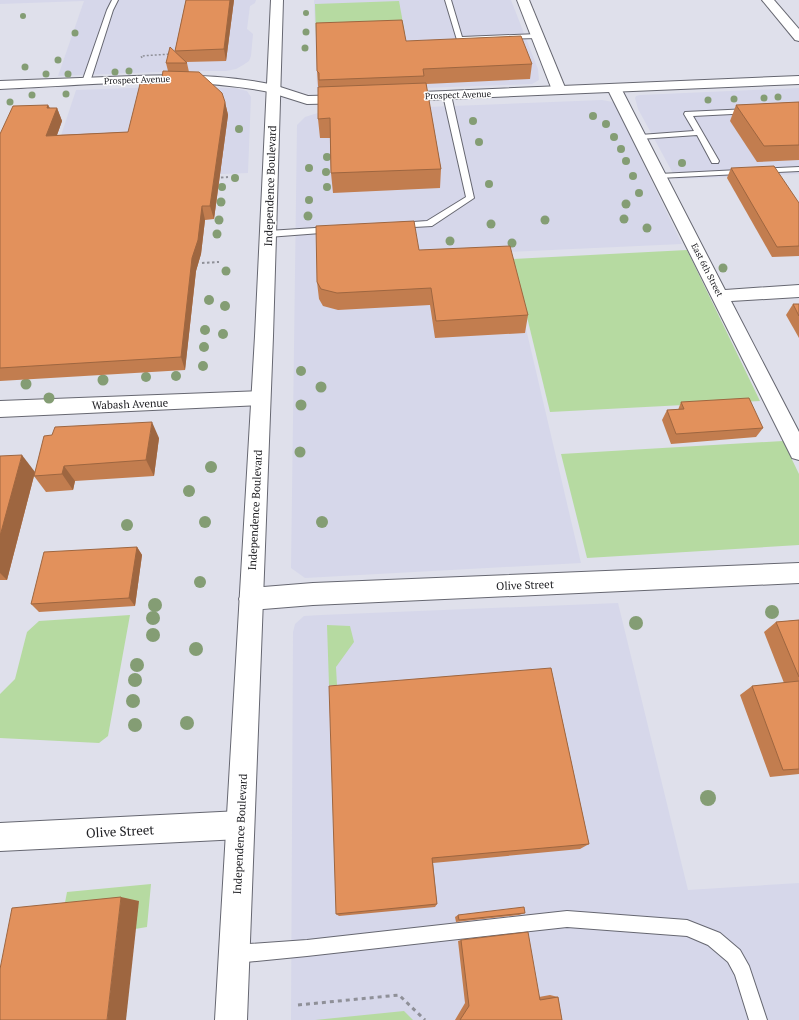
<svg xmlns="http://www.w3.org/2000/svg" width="799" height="1020" font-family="'PT Serif',serif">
  <rect width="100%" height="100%" fill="#dfe0eb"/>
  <g fill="#d6d7ea">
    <polygon points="0,0 256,0 255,3 250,6 247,29 253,34 251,56 249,61 243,65 236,69 226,71 184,71 58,76 84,1 0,4"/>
    <polygon points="314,0 511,0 538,69 539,80 532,84 317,92"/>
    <polygon points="158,87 235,88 247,91 251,97 248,173 46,181 76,90"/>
    <polygon points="799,88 799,174 676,179 638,109 635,98 636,96 640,95"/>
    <polygon points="602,100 613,102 617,109 682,244 508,252 581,563 305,578 291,568 297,125 305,117 324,111"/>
    <polygon points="618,603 688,890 799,883 799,1020 291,1020 293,632 295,624 304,616 321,615"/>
  </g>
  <g fill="#b6daa1">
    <polygon points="399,1 405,34 316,37 315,4"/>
    <polygon points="687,250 760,401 550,412 513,259"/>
    <polygon points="783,441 799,474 799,545 587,558 561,454"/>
    <polygon points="130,615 108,736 99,743 0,738 0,694 15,679 27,632 39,621"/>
    <polygon points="327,625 350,626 354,642 336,667 337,685 329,685"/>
    <polygon points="151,884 147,927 135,929 64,908 67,892"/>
    <polygon points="404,1011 413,1020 315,1020"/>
  </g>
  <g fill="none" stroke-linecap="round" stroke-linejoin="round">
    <g stroke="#666771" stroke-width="2">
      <g id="service">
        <polygon points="112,0 118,0 113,10 90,82 86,84 83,84 82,82 107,10"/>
        <polygon points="445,0 451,0 462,37 538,34 541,36 538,38 457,40"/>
        <polygon points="444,93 447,93 451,95 474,198 432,226 396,228 395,226 399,223 427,221 466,197 443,95"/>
        <polygon points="749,109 753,111 752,113 693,116 719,161 718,163 712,163 697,135 640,139 636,137 640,135 694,131 684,114 685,112"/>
        <polygon points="799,167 799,171 659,178 655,176 659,174"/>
        <polygon points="331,227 334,228 335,230 334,232 268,237 264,234 268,231"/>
        <polygon points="567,911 687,920 720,933 740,950 749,966 767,1020 749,1020 735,975 728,962 708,945 687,936 567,927 307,956 235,963 229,960 226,954 229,948 235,945 307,940"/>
      </g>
    </g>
    <g stroke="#666771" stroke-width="2">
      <g id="minor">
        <polygon points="517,0 529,0 566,90 564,93 554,93 552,90"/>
        <polygon points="762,0 774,0 799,29 799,41 795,40"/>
        <path d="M134 76C181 74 228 75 274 85L279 86 281 89 279 92 274 93C185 74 90 85 0 89V81Z"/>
        <polygon points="614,84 619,85 621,88 725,290 799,285 799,297 731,301 799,432 799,460 792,458 607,88 609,85"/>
        <polygon points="260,391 267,393 270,398 267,403 260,405 0,417 0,401"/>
        <polygon points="799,563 799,583 313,605 251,610 243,607 239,599 243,591 251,588 313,583"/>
        <polygon points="240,811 250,815 254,825 250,835 240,839 0,851 0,823"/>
      </g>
    </g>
    <g stroke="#666771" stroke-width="2">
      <g id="secondary">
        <polygon points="799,76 799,84 399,101 394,100 392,97 394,94 399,93"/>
        <polygon points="274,85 308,96 349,95 354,96 356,99 354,102 349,103 307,104 269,92 267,89 269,86"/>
      </g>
    </g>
    <g stroke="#666771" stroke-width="2">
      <polygon id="primary" points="271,0 283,0 273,336 247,1020 215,1020 255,336"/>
    </g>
    <polyline stroke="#8f9098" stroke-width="1.5" stroke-dasharray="2 2" stroke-linecap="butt" points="142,58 141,56 171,54"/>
    <g stroke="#8f9098" stroke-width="2" stroke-dasharray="2.5 2.5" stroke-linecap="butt">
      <polyline points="216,178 228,177"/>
      <polyline points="202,263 219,262"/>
    </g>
    <polyline stroke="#8f9098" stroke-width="3" stroke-dasharray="4 4" stroke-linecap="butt" points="298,1005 399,995 425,1020"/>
    <use href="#service" fill="#fff" fill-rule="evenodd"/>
    <use href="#minor" fill="#fff" fill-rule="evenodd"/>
    <use href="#secondary" fill="#fff" fill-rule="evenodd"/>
    <use href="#primary" fill="#fff" fill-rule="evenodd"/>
  </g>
  <g fill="#849d74">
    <circle cx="306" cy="13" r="3"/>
    <circle cx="23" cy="16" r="3"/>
    <circle cx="306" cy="32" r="3.5"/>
    <circle cx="75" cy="33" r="3.5"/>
    <circle cx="305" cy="48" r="3.5"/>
    <circle cx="58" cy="60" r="3.5"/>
    <circle cx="25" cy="67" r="3.5"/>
    <circle cx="129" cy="71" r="3.5"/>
    <circle cx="115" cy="72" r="3.5"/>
    <circle cx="46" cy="74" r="3.5"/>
    <circle cx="68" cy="74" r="3.5"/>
    <circle cx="66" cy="94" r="3.5"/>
    <circle cx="32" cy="95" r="3.5"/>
    <circle cx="778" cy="97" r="3.5"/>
    <circle cx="764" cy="98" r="3.5"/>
    <circle cx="734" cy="99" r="3.5"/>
    <circle cx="708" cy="100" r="3.5"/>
    <circle cx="10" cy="102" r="3.5"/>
    <circle cx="593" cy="116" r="4"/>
    <circle cx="473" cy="121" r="4"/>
    <circle cx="606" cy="124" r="4"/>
    <circle cx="239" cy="129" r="4"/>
    <circle cx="614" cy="137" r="4"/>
    <circle cx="479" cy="142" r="4"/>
    <circle cx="621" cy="149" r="4"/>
    <circle cx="327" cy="157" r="4"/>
    <circle cx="626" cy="161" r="4"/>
    <circle cx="682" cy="163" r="4"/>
    <circle cx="309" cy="168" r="4"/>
    <circle cx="326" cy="172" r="4"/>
    <circle cx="633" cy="176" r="4"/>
    <circle cx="235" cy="178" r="4"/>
    <circle cx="489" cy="184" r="4"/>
    <circle cx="222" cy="187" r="4"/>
    <circle cx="327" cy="187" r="4"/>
    <circle cx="639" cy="193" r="4"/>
    <circle cx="309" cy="200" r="4"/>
    <circle cx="221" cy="202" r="4.5"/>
    <circle cx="626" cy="204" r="4.5"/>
    <circle cx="308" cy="216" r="4.5"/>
    <circle cx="624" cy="219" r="4.5"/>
    <circle cx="219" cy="220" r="4.5"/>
    <circle cx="545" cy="220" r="4.5"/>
    <circle cx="491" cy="224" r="4.5"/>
    <circle cx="647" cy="228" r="4.5"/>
    <circle cx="217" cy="234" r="4.5"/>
    <circle cx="450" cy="241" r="4.5"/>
    <circle cx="512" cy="243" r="4.5"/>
    <circle cx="723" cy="268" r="4.5"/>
    <circle cx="226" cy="271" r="4.5"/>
    <circle cx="209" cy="300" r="5"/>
    <circle cx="225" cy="306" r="5"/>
    <circle cx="205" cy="330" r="5"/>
    <circle cx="223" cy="334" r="5"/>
    <circle cx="204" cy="347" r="5"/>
    <circle cx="203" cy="366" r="5"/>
    <circle cx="301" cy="371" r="5"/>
    <circle cx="176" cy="376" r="5"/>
    <circle cx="146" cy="377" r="5"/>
    <circle cx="103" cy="380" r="5.5"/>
    <circle cx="26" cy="384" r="5.5"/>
    <circle cx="321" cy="387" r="5.5"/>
    <circle cx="49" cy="398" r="5.5"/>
    <circle cx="301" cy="405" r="5.5"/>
    <circle cx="300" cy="452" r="5.5"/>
    <circle cx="211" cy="467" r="6"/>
    <circle cx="189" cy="491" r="6"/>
    <circle cx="205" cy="522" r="6"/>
    <circle cx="322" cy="522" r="6"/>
    <circle cx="127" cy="525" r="6"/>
    <circle cx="200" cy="582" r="6"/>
    <circle cx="155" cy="605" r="7"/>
    <circle cx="772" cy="612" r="7"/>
    <circle cx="153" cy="618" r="7"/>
    <circle cx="636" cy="623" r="7"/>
    <circle cx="153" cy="635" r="7"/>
    <circle cx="196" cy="649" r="7"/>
    <circle cx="137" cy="665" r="7"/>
    <circle cx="135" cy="680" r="7"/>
    <circle cx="133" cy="701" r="7"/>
    <circle cx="187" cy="723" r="7"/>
    <circle cx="135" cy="725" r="7"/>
    <circle cx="708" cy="798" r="8"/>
  </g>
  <g fill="#c27d4f">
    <polygon points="186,0 234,0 226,61 186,62 187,63 189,72 225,102 228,115 214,219 205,220 201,254 196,271 185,370 0,381 0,134 48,105 50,108 57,108 62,121 57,135 128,132 168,71 166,63 176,53 175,51"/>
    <polygon points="406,41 532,64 530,79 426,84 441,169 440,188 333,193 331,173 330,138 320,138 318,119 319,87 318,86 317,71"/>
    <polygon points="799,102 799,160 757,162 730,121 736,105"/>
    <polygon points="731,168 799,203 799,256 772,257 727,178"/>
    <polygon points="419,250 528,315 525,333 435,338 430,305 338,310 323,306 319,299 317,282"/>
    <polygon points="793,304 799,304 799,338 786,315"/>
    <polygon points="681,402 763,428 756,437 671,444 662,420 667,410 678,410"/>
    <polygon points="52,435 159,438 154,476 75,481 73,490 46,492 34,476"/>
    <polygon points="0,456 35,472 7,580 0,580"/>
    <polygon points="137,547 142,555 135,606 39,612 31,604"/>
    <polygon points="799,620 799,774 770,777 740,695 752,686 784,683 764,632 776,622"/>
    <polygon points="551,668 589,844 580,849 433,863 437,904 435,907 339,916 336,914"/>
    <polygon points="525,913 519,915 456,922 455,917 458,915"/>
    <polygon points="461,940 539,997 550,995 558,997 562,1020 455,1020 465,1003 458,941"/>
  </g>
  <g fill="#9e6640">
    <polygon points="230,0 234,0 226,61 224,49"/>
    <polygon points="225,102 228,115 214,219 210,206"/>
    <polygon points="48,105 53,117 57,108 62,121 52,149 46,136 47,108"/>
    <polygon points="202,206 205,220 201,254 196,271 185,370 181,357 192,258"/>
    <polygon points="152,422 159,438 154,476 146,460"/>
    <polygon points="22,455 35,472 7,580 0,573 0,536"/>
    <polygon points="64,466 75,481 73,490 62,474"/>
    <polygon points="137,547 142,555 135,606 129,598"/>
    <polygon points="121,897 139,901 126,1020 107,1020"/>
  </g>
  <g fill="#e2915c" stroke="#9e6640">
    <polygon points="186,0 230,0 224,49 175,51"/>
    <polygon points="402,20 406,41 521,36 532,64 423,69 424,76 319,80 319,73 317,71 316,23"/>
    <polygon points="170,47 187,63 166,63"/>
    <polygon points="163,71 199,72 222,93 225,102 210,206 202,206 198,240 192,258 181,357 0,368 0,134 13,106 48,105 47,108 57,108 46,136 128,132 140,84 161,83"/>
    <polygon points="426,83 441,169 331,173 330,118 318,119 318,87"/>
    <polygon points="799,102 799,145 764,146 736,105"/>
    <polygon points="774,166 799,203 799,246 777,247 731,168"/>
    <polygon points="414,221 419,250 510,246 528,315 436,321 431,288 337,293 321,289 317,282 316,226"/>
    <polygon points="793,304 799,304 799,316"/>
    <polygon points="749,398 763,428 676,434 667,410 684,409 681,402"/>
    <polygon points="152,422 146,460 64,466 62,474 34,476 44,436 52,435 55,427"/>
    <polygon points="22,455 0,536 0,456"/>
    <polygon points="137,547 129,598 31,604 44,552"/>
    <polygon points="799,620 799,677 776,622"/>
    <polygon points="551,668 589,844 432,858 437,904 336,914 329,686"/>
    <polygon points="799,681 799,769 783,770 752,686"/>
    <polygon points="121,897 107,1020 0,1020 0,969 12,908"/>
    <polygon points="524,907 525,913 459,920 458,915"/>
    <polygon points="528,932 540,1000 558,997 562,1020 460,1020 469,1006 461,940"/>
  </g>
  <g text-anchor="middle" stroke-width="3" stroke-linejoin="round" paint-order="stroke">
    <g font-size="9" fill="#212125" stroke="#fff">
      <text transform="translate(137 80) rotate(-2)" y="3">Prospect Avenue</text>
      <text transform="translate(458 95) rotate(-2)" y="3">Prospect Avenue</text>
      <text transform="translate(707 270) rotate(63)" y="3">East 6th Street</text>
    </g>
    <g font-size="11" fill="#212125" stroke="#fff">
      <text transform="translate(270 186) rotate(-88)" y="4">Independence Boulevard</text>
      <text transform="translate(130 404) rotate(-2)" y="4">Wabash Avenue</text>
      <text transform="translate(255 510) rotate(-87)" y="4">Independence Boulevard</text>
      <text transform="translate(525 585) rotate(-2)" y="4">Olive Street</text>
      <text transform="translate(240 834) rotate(-87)" y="4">Independence Boulevard</text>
    </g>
    <g font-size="13" fill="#212125" stroke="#fff">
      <text transform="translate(120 831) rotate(-3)" y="5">Olive Street</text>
    </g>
  </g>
</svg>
